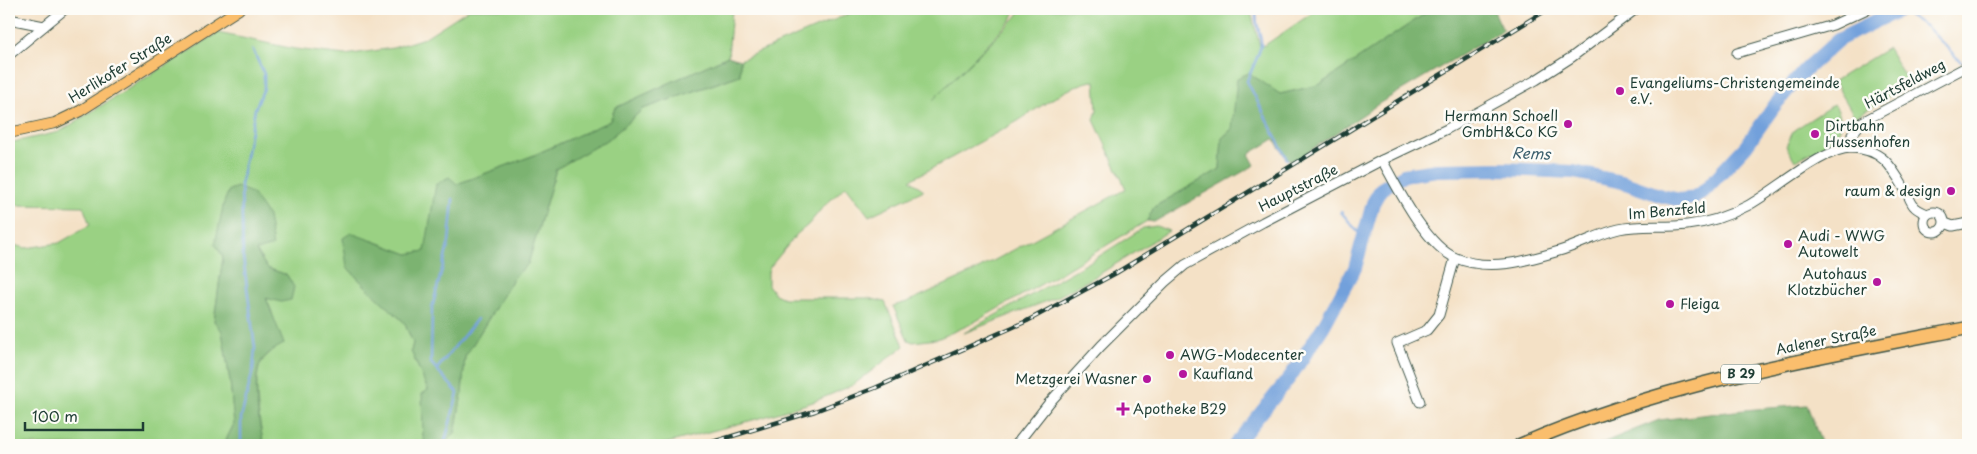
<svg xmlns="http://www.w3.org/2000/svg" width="1977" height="454" font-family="'Playpen Sans',sans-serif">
  <rect width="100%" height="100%" fill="#fdfcf7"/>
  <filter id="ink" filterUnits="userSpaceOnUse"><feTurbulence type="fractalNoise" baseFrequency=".02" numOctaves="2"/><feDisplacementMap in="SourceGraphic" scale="10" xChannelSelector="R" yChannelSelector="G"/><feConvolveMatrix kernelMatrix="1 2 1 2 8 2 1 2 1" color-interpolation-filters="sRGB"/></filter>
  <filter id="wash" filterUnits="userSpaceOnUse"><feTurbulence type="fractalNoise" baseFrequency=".0096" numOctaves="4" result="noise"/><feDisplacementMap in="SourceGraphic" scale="20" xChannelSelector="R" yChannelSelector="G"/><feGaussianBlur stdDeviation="1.12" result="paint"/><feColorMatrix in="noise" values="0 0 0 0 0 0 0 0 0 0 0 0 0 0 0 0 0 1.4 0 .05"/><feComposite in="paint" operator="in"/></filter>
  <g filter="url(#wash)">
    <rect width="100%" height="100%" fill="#f4e1c6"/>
    <g fill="#9ad183" stroke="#5c875c">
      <path d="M469 9H736L732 11 728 56 615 108 610 121 532 156 457 184 425 251 408 254 371 240 347 267 369 290 404 322 413 343 411 351 428 390 423 437 426 445H264C260 427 252 379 261 363 263 358 269 354 272 351V312L266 298 287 275 267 268 256 250 273 246 223 257 214 321 222 331 230 381 234 424 224 444 9 445V244L26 248 59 243 90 225 83 206 9 205V143L59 132 218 33 295 49 345 55 393 48 424 38Z"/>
      <path d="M860 9H1016L1011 20 933 100 1015 18 1022 9H1250L1260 46 1265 45 1318 9H1432L1319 85 1280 94 1268 88 1232 129 1222 138 1220 169 1154 207 1147 221 1054 277 969 325 937 339 913 342 908 340 893 306 907 302 971 273 1126 189 1094 120 1097 110 1095 81C1075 81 1036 110 1018 121 982 141 946 161 910 180L924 190 869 216 846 186 823 207 808 225 797 234 770 267 768 272V285L775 294 784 298H868L885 302 904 346 853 385 813 402 764 417 660 445H443L455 433 462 393 465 357 513 279 528 264 556 169 610 138 643 109 740 75V60Z"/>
      <polygon points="1888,48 1909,84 1855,117 1834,81"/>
      <path d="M1834 104C1856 137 1820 147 1795 161L1786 146 1794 130Z"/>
      <polygon points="1156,226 1169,231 1098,275 1055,298 964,333 1093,260 1143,228"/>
    </g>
    <g fill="#7bb371" stroke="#4d7852">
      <polygon points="1432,9 1493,9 1503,30 1380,103 1296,160 1287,159 1274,139 1249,154 1255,165 1154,222 1147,221 1154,207 1220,169 1222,138 1232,129 1237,78 1249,73 1280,94 1319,85"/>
      <polygon points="728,56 740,60 740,75 643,109 610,138 556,169 528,264 513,279 465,357 462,393 455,433 443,445 426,445 423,437 422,394 428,390 411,351 413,343 404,322 369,290 347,267 343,238 351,233 408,254 425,251 436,184 449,177 457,184 532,156 610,121 615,108"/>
      <path d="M237 187 252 193 268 216 273 246 256 251 267 268 287 275 294 287 291 300 281 302 266 298 284 344C276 348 264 355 260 364 252 382 259 426 264 445H221L224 444 234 424 230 381 222 331 214 321 223 257 215 244 224 202 229 190Z"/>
      <polygon points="1807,405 1822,445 1597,445 1659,420 1744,410"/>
    </g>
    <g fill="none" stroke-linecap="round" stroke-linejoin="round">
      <g stroke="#72a0db" stroke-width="2.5">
        <path d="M1257 9C1253 22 1262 33 1261 44 1261 51 1250 73 1247 81L1287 159"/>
        <polyline points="1900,10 1927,27 1961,62"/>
        <polyline points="1341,212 1363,238"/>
        <polyline points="437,369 477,319"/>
        <polyline points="241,445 241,418 253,370 255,348 243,257 241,183 255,109 264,88 264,74 253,50"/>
        <polyline points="444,445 458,393 431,363 432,308 449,242 453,199"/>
      </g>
      <polyline stroke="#72a0db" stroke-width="14" points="1235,445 1290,377 1323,327 1355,268 1373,203 1381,189 1404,175 1437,170 1502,169 1574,172 1622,182 1662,196 1680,200 1693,198 1704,191 1746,146 1775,105 1804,71 1838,40 1901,9"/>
    </g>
  </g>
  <g filter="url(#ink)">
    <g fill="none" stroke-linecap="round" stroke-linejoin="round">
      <g stroke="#3f564a" stroke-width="11">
        <g id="minor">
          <polyline points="9,19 44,26"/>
          <polyline points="1737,53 1833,25 1867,9"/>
          <polyline points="9,55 65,9"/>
          <polyline points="1852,148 1852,134 1862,122 1968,66"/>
          <path d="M1382 160C1397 187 1426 246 1456 258 1489 272 1526 261 1559 251 1579 245 1598 234 1619 229 1641 224 1664 228 1687 225 1709 223 1728 216 1747 206 1774 192 1824 147 1852 148 1884 149 1893 169 1907 193 1909 197 1911 203 1914 206 1917 210 1923 212 1927 214"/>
          <circle cx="1934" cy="222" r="10"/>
          <polyline points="1945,223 1953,226 1968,223"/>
          <polyline points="1420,402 1397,343 1427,330 1439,315 1455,258"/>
          <polyline points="1016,445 1049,403 1101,346 1165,282 1185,265 1263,222 1382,160 1447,129 1536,80 1572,57 1636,9"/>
        </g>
      </g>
      <g stroke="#3f564a" stroke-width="12">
        <polyline id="major" points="9,133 55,123 80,111 239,9"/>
      </g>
      <g stroke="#3f564a" stroke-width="15">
        <path id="highway" d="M1520 445C1663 383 1816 357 1968 328"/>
      </g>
      <use href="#minor" stroke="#fff" stroke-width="9"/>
      <use href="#major" stroke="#fabe6d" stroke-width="10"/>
      <use href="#highway" stroke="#fabe6d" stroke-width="12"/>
      <g stroke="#1f3d34" stroke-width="4.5">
        <polyline id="rail" points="703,445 815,411 875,388 1027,321 1116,273 1548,9"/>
      </g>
      <use href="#rail" stroke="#fdfcf7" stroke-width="2.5" stroke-dasharray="8" stroke-linecap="butt"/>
    </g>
  </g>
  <g fill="#b5179e" stroke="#fdfcf7" stroke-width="2">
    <circle cx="1620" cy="91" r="5"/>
    <circle cx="1568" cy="124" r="5"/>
    <circle cx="1815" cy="134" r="5"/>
    <circle cx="1951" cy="191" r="5"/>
    <circle cx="1788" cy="244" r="5"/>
    <circle cx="1877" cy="282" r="5"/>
    <circle cx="1670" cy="304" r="5"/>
    <circle cx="1170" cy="355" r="5"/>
    <circle cx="1183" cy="374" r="5"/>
    <circle cx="1147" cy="379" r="5"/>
    <path d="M1120.5 401.5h5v5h5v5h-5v5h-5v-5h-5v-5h5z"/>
  </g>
  <g text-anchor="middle" stroke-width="5" stroke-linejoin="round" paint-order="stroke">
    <rect fill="#fdfcf7" stroke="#62766e" stroke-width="1" x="1721" y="364.5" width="40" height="19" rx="4"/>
    <g font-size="12" font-weight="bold" fill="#1f3d34">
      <text x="1741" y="378">B 29</text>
    </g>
    <g font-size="14" fill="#1f3d34" stroke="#fdfcf7">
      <text transform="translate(120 68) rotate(-32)" y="5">Herlikofer Straße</text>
      <text transform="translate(1905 84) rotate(-28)" y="5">Härtsfeldweg</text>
      <text transform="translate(1298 188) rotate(-27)" y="5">Hauptstraße</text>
      <text transform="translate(1667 211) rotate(-5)" y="5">Im Benzfeld</text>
      <text transform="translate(1826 340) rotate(-11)" y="5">Aalener Straße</text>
    </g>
    <g font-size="14" fill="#1f3d34" stroke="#fdfcf7" text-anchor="start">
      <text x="1630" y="88">Evangeliums-Christengemeinde<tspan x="1630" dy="16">e.V.</tspan></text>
      <text x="1558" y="121" text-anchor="end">Hermann Schoell<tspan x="1558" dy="16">GmbH&amp;Co KG</tspan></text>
      <text x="1825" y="131">Dirtbahn<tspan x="1825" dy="16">Hussenhofen</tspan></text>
      <text x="1941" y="196" text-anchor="end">raum &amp; design</text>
      <text x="1798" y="241">Audi - WWG<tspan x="1798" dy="16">Autowelt</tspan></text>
      <text x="1867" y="279" text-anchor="end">Autohaus<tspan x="1867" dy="16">Klotzbücher</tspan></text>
      <text x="1680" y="309">Fleiga</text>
      <text x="1180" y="360">AWG-Modecenter</text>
      <text x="1193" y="379">Kaufland</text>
      <text x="1137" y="384" text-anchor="end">Metzgerei Wasner</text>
      <text x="1133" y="414">Apotheke B29</text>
    </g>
    <g font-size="15" font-style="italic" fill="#3c606e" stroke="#fdfcf7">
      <text transform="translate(1531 154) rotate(2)" y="5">Rems</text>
    </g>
  </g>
  <rect width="1977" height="454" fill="none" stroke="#fdfcf7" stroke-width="30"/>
  <path d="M25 422v8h118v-8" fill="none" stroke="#1f3d34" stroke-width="2.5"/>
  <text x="32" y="422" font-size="15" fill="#1f3d34" stroke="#fdfcf7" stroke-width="4" paint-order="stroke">100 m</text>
</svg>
